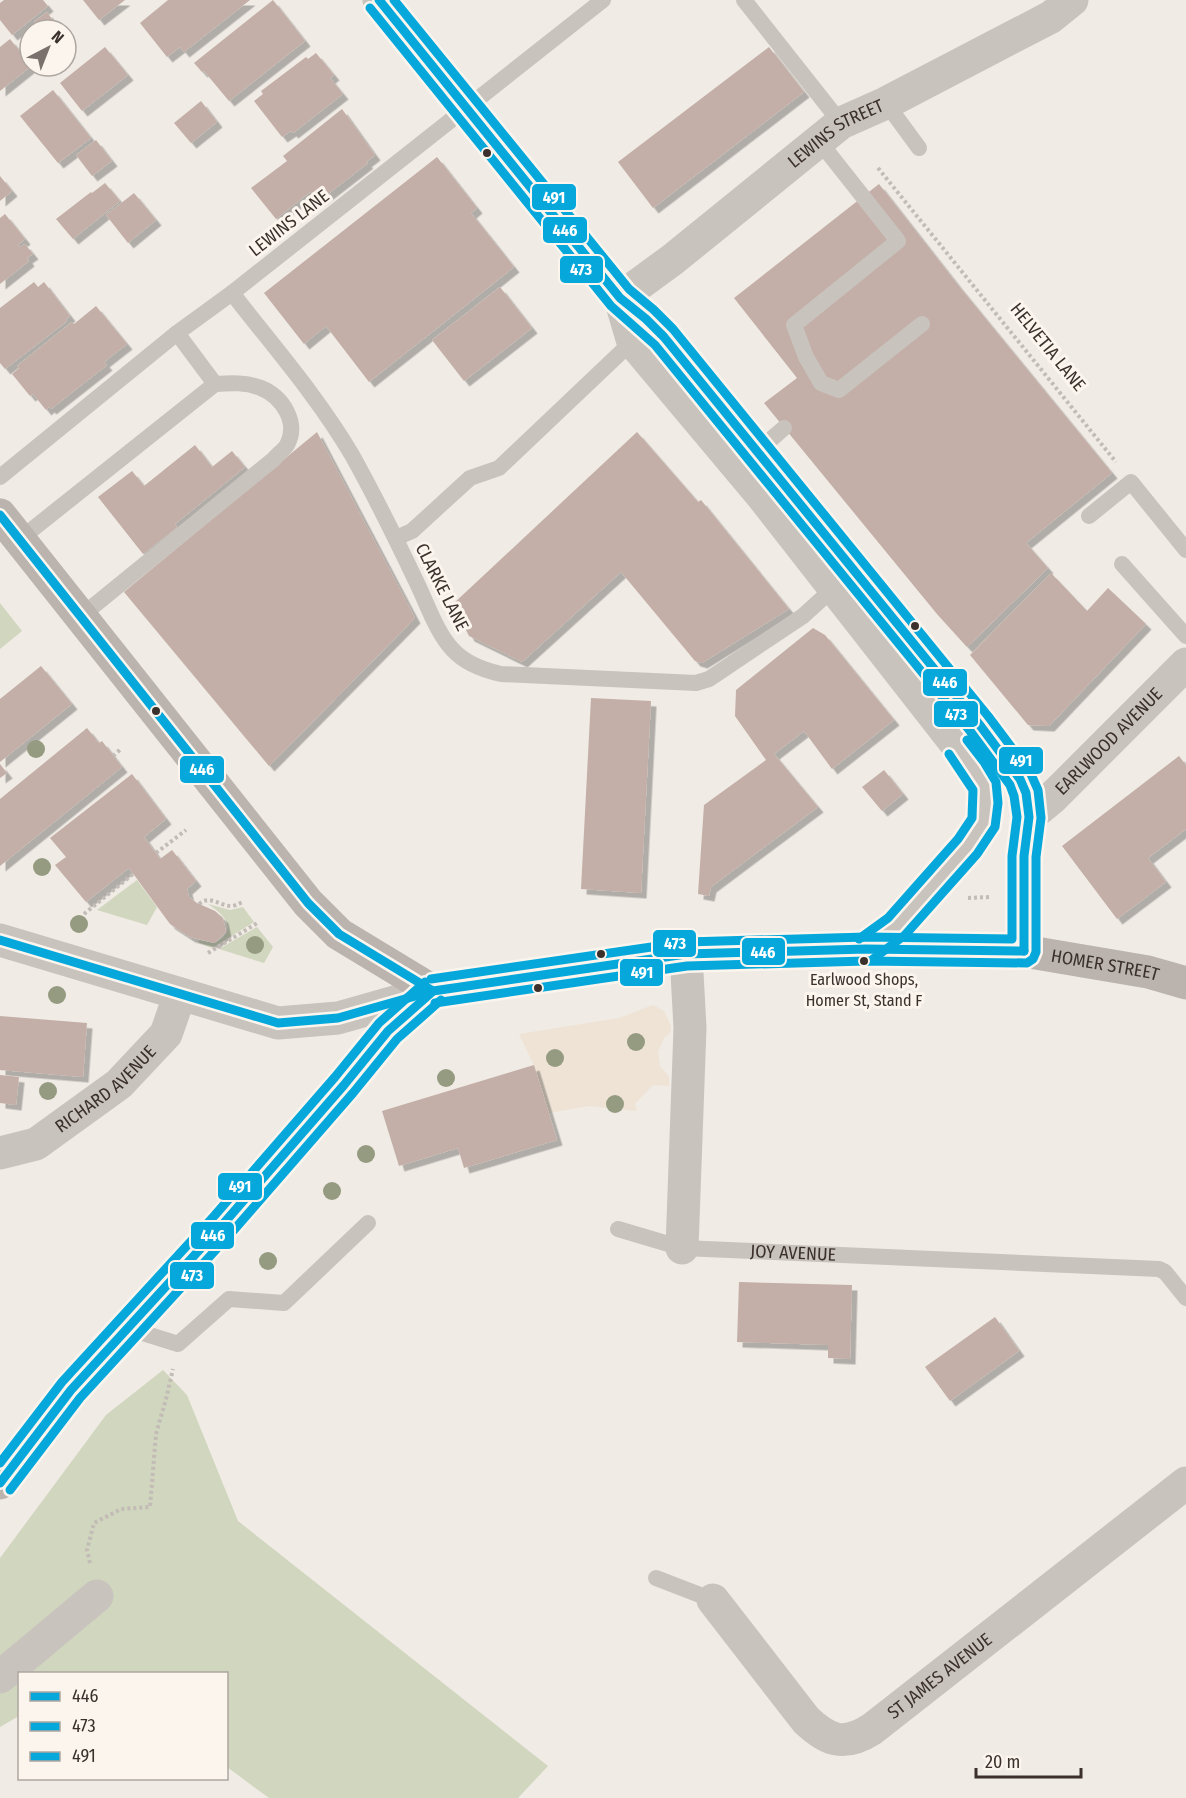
<svg xmlns="http://www.w3.org/2000/svg" width="1186" height="1798" font-family="'Fira Sans Condensed',sans-serif">
  <defs>
    <filter id="shadow"><feDropShadow dx="5.5" dy="5.5" stdDeviation="0" flood-color="#0004"/></filter>
  </defs>
  <rect width="100%" height="100%" fill="#f0ebe5"/>
  <g fill="#d1d6bf">
    <polygon points="0,603 22,631 0,649"/>
    <polygon points="137,880 157,907 147,925 97,910"/>
    <path d="M208 904 230 910 243 907 254 922 212 948 199 943 198 940 215 943C240 929 223 914 208 904Z"/>
    <polygon points="257,927 273,947 264,963 219,949"/>
    <polygon points="163,1370 187,1395 238,1521 548,1766 518,1798 269,1798 227,1767 226,1674 98,1674 95,1672 92,1674 20,1674 19,1716 0,1727 0,1558 106,1415"/>
  </g>
  <polygon fill="#eee3d5" points="653,1005 664,1011 671,1026 671,1032 664,1038 658,1052 660,1066 669,1077 669,1086 653,1085 635,1104 637,1111 589,1106 549,1113 534,1065 519,1034 619,1018"/>
  <g fill="#c3afa7" filter="url(#shadow)">
    <polygon points="4,0 43,0 48,6 12,35 0,20 0,3"/>
    <polygon points="83,0 125,0 99,20"/>
    <polygon points="168,0 250,0 184,52 180,47 167,57 140,23"/>
    <polygon points="273,0 305,41 229,101 204,71 202,72 194,63"/>
    <polygon points="47,12 57,26 52,30 39,30 34,22"/>
    <polygon points="10,39 30,64 30,67 0,91 0,47"/>
    <polygon points="105,47 128,75 82,111 60,83"/>
    <polygon points="769,47 804,92 653,208 618,162"/>
    <polygon points="316,53 334,75 330,78 343,94 293,133 291,131 282,137 254,101 263,94 261,91 306,57 308,59"/>
    <polygon points="53,90 91,138 58,163 20,116"/>
    <polygon points="201,101 217,122 191,143 174,123"/>
    <polygon points="342,109 375,155 366,162 368,163 319,201 310,192 276,219 251,188 287,161 283,156"/>
    <polygon points="96,140 112,161 92,176 76,155"/>
    <polygon points="437,157 477,208 471,213 514,267 369,382 326,326 304,344 264,293"/>
    <polygon points="0,176 12,191 0,201"/>
    <polygon points="105,183 120,201 73,239 56,219 91,192 92,193"/>
    <polygon points="879,184 958,285 1112,473 1026,543 1048,568 967,647 937,614 764,403 797,378 734,298"/>
    <polygon points="134,193 156,220 128,243 106,215"/>
    <polygon points="5,214 25,239 18,245 19,247 25,244 33,254 27,258 29,261 0,284 0,218"/>
    <polygon points="34,282 38,287 44,282 70,316 66,319 67,321 5,369 0,363 0,308"/>
    <polygon points="500,287 532,328 464,381 432,340"/>
    <polygon points="96,306 127,344 104,362 107,365 51,409 49,407 46,410 33,394 30,396 12,374 19,368 17,366 72,322 74,324"/>
    <polygon points="317,432 415,618 269,766 124,592"/>
    <polygon points="637,432 698,502 701,500 789,609 702,663 695,661 621,572 522,662 469,636 453,604"/>
    <polygon points="195,445 212,467 232,451 245,467 175,524 177,527 143,554 98,497 132,471 144,486"/>
    <polygon points="1051,573 1087,611 1108,588 1146,624 1049,726 1028,725 970,655"/>
    <polygon points="813,628 825,635 894,720 832,769 804,731 774,754 818,807 711,887 709,896 698,894 704,805 766,760 735,716 736,690"/>
    <polygon points="41,666 72,704 0,762 0,699"/>
    <polygon points="591,698 651,701 641,893 581,889"/>
    <polygon points="87,728 99,743 102,741 122,767 0,866 0,799"/>
    <polygon points="1179,756 1186,765 1186,829 1148,858 1166,882 1117,919 1062,846"/>
    <polygon points="0,764 7,773 0,778"/>
    <polygon points="884,770 903,794 882,811 862,787"/>
    <polygon points="132,774 166,819 144,837 160,859 172,850 196,881 187,889 189,897 197,903 215,911 223,918 226,932 214,943 190,937 170,924 129,868 86,902 55,865 66,857 50,838"/>
    <polygon points="0,1016 87,1023 83,1077 0,1070"/>
    <polygon points="534,1065 557,1140 464,1168 458,1148 399,1166 382,1111"/>
    <polygon points="0,1075 19,1077 16,1105 0,1103"/>
    <polygon points="739,1282 852,1285 850,1359 828,1358 828,1345 737,1342"/>
    <polygon points="995,1317 1019,1351 950,1401 925,1367"/>
  </g>
  <g fill="none" stroke-linecap="round" stroke-linejoin="round">
    <g stroke="#c2bbb6" stroke-width="4" stroke-dasharray="3 3" stroke-linecap="butt">
      <polyline points="878,168 1116,462"/>
      <polyline points="113,756 121,749"/>
      <polyline points="156,853 186,830"/>
      <polyline points="968,898 991,897"/>
      <path d="M199 904C211 894 220 907 233 906 237 905 240 903 243 902"/>
      <polyline points="84,914 133,874"/>
      <polyline points="208,953 259,922"/>
      <polyline points="90,1563 87,1550 94,1523 121,1509 150,1507 156,1434 166,1399 173,1369"/>
    </g>
    <g stroke="#c9c3be" stroke-width="16">
      <polyline points="744,0 841,123"/>
      <polyline points="886,103 919,148"/>
      <polyline points="819,141 898,241 794,325 806,357 821,383 839,390 922,324"/>
      <path d="M232 293C273 346 318 397 352 455 375 496 396 539 416 581 427 603 436 632 453 650 466 664 483 670 501 674L696 683 709 679 803 616 837 585"/>
      <polyline points="752,456 784,428"/>
      <polyline points="0,477 177,333 232,293 603,0"/>
      <polyline points="1089,516 1131,482 1186,550"/>
      <polyline points="396,538 412,531 470,478 499,468 636,338"/>
      <polyline points="19,540 215,384 177,333"/>
      <polyline points="1122,564 1186,636"/>
      <path d="M80 617 274 459C278 454 284 450 287 445 299 423 283 397 261 388 246 382 231 383 215 384"/>
      <path id="s1" d="M618 1229 682 1248 1159 1269 1165 1272 1186 1298"/>
      <polyline points="127,1328 178,1344 229,1299 284,1303 368,1223"/>
      <polyline points="656,1578 713,1600"/>
    </g>
    <g stroke="#c9c3be" stroke-width="33">
      <polyline points="379,0 620,298 646,319 664,337 979,724 1020,779 1026,793 1029,817 1024,856 1024,951"/>
      <path d="M620 298 633 342 763 497 964 754C984 781 996 802 977 834L896 927 866 949"/>
      <path id="s2" d="M620 298 672 260 841 123 886 103 1051 17 1072 0"/>
      <path id="s3" d="M1029 817 1052 798 1186 664"/>
      <path id="s4" d="M0 1153 36 1144 119 1084 166 1034 180 994"/>
      <polyline points="682,1248 690,1028 686,954"/>
      <path id="s5" d="M713 1600 806 1720C828 1741 844 1747 872 1729L1186 1483"/>
      <polyline points="0,1677 97,1596"/>
    </g>
    <polyline stroke="#c9c3be" stroke-width="33" points="0,940 278,1023 338,1018 433,991"/>
    <g stroke="#bab3ae" stroke-width="33">
      <polyline points="0,515 308,903 339,934 433,991"/>
      <path id="s6" d="M433 991 686 954 866 949 1024 951 1148 972 1186 983"/>
      <polyline points="0,1483 71,1390 224,1223 344,1085 388,1031 433,991"/>
    </g>
    <g stroke="#fbf5ee" stroke-width="14">
      <g id="bus-1">
        <polyline points="379,0 620,298 646,319 664,337 979,724 1020,779 1026,793 1029,817 1024,856 1024,951"/>
        <polyline points="0,515 308,903 339,934 433,991"/>
        <polyline points="0,940 278,1023 338,1018 433,991 686,954 866,949 1024,951"/>
        <polyline points="0,1483 71,1390 224,1223 344,1085 388,1031 431,993"/>
      </g>
    </g>
    <g stroke="#fbf5ee" stroke-width="14">
      <g id="bus-2">
        <polyline points="370,8 611,306 655,345 970,731 1010,785 1014,796 1017,817 1012,856 1012,939 866,937 686,942 431,979"/>
        <polyline points="873,959 905,935 977,854 995,827 998,803 996,782 984,762 967,740"/>
        <polyline points="10,1490 80,1398 233,1231 353,1093 397,1039 441,1000"/>
      </g>
    </g>
    <g stroke="#fbf5ee" stroke-width="14">
      <g id="bus-3">
        <polyline points="394,0 629,289 654,310 673,329 988,716 1030,772 1038,790 1041,818 1036,857 1036,952 1033,959 1027,963 866,961 687,966 435,1003"/>
        <polyline points="859,939 888,918 958,839 972,818 973,790 949,754"/>
        <polyline points="0,1463 62,1382 215,1215 335,1077 379,1023 425,982"/>
      </g>
    </g>
    <use href="#bus-1" stroke="#06a8db" stroke-width="9"/>
    <use href="#bus-2" stroke="#06a8db" stroke-width="9"/>
    <use href="#bus-3" stroke="#06a8db" stroke-width="9"/>
  </g>
  <g fill="#959b80">
    <circle cx="36" cy="749" r="9"/>
    <circle cx="42" cy="867" r="9"/>
    <circle cx="79" cy="924" r="9"/>
    <circle cx="255" cy="945" r="9"/>
    <circle cx="57" cy="995" r="9"/>
    <circle cx="636" cy="1042" r="9"/>
    <circle cx="555" cy="1058" r="9"/>
    <circle cx="446" cy="1078" r="9"/>
    <circle cx="48" cy="1091" r="9"/>
    <circle cx="615" cy="1104" r="9"/>
    <circle cx="366" cy="1154" r="9"/>
    <circle cx="332" cy="1191" r="9"/>
    <circle cx="268" cy="1261" r="9"/>
  </g>
  <g fill="#3b302b" stroke="#fbf5ee" stroke-width="2">
    <circle cx="487" cy="153" r="5"/>
    <circle cx="915" cy="626" r="5"/>
    <circle cx="156" cy="711" r="5"/>
    <circle cx="601" cy="954" r="5"/>
    <circle cx="864" cy="961" r="5"/>
    <circle cx="538" cy="988" r="5"/>
  </g>
  <g text-anchor="middle" stroke-width="6" stroke-linejoin="round" paint-order="stroke">
    <g font-size="16" fill="#3b302b" stroke="#fbf5ee">
      <text x="864" y="985">Earlwood Shops,<tspan x="864" dy="21">Homer St, Stand F</tspan></text>
    </g>
    <g font-size="18" fill="#3b302b" stroke="#fbf5ee">
      <text dy="6" stroke="none"><textPath href="#s2" startOffset="272">LEWINS STREET</textPath></text>
      <text transform="translate(289 223) rotate(-38)" y="6">LEWINS LANE</text>
      <text transform="translate(1048 347) rotate(51)" y="6">HELVETIA LANE</text>
      <text transform="translate(442 587) rotate(63)" y="6">CLARKE LANE</text>
      <text dy="6" stroke="none"><textPath href="#s3" startOffset="110">EARLWOOD AVENUE</textPath></text>
      <text dy="6" stroke="none"><textPath href="#s6" startOffset="676">HOMER STREET</textPath></text>
      <text dy="6" stroke="none"><textPath href="#s4" startOffset="126">RICHARD AVENUE</textPath></text>
      <text dy="6" stroke="none"><textPath href="#s1" startOffset="178">JOY AVENUE</textPath></text>
      <text dy="6" stroke="none"><textPath href="#s5" startOffset="312">ST JAMES AVENUE</textPath></text>
    </g>
  </g>
  <g stroke="#fbf5ee" stroke-width="2">
    <rect x="531" y="183" width="46" height="28" rx="6" fill="#06a8db"/>
    <rect x="542" y="216" width="46" height="28" rx="6" fill="#06a8db"/>
    <rect x="559" y="255" width="45" height="29" rx="6" fill="#06a8db"/>
    <rect x="922" y="668" width="46" height="29" rx="6" fill="#06a8db"/>
    <rect x="933" y="700" width="46" height="28" rx="6" fill="#06a8db"/>
    <rect x="998" y="746" width="46" height="29" rx="6" fill="#06a8db"/>
    <rect x="179" y="755" width="46" height="29" rx="6" fill="#06a8db"/>
    <rect x="652" y="929" width="45" height="29" rx="6" fill="#06a8db"/>
    <rect x="741" y="937" width="45" height="29" rx="6" fill="#06a8db"/>
    <rect x="619" y="958" width="45" height="29" rx="6" fill="#06a8db"/>
    <rect x="217" y="1172" width="46" height="29" rx="6" fill="#06a8db"/>
    <rect x="190" y="1221" width="45" height="29" rx="6" fill="#06a8db"/>
    <rect x="169" y="1261" width="46" height="29" rx="6" fill="#06a8db"/>
  </g>
  <g font-size="16" text-anchor="middle" font-weight="bold" fill="#fff">
    <text x="554" y="203">491</text>
    <text x="565" y="236">446</text>
    <text x="581" y="275">473</text>
    <text x="945" y="688">446</text>
    <text x="956" y="720">473</text>
    <text x="1021" y="766">491</text>
    <text x="202" y="775">446</text>
    <text x="675" y="949">473</text>
    <text x="763" y="958">446</text>
    <text x="642" y="978">491</text>
    <text x="240" y="1192">491</text>
    <text x="213" y="1241">446</text>
    <text x="192" y="1281">473</text>
  </g>
  <rect x="18" y="1672" width="210" height="108" fill="#fbf5ee" stroke="#aea6a0" stroke-width="1.5"/>
  <rect x="30" y="1692" width="30" height="9" fill="#06a8db" stroke="#aea6a0" stroke-width="1.5"/>
  <text x="72" y="1702" font-size="18" fill="#3b302b">446</text>
  <rect x="30" y="1722" width="30" height="9" fill="#06a8db" stroke="#aea6a0" stroke-width="1.5"/>
  <text x="72" y="1732" font-size="18" fill="#3b302b">473</text>
  <rect x="30" y="1752" width="30" height="9" fill="#06a8db" stroke="#aea6a0" stroke-width="1.5"/>
  <text x="72" y="1762" font-size="18" fill="#3b302b">491</text>
  <g transform="translate(48 48) rotate(42)"><circle r="28" fill="#fbf5ee" stroke="#aea6a0" stroke-width="1.5"/>
  <path d="M0-4.5L10 22L0 15L-10 22Z" fill="#7a716c"/>
  <text y="-9" font-size="16" font-weight="bold" text-anchor="middle" fill="#3b302b">N</text>
  </g>
  <path d="M976 1768v9h105v-9" fill="none" stroke="#3b302b" stroke-width="3"/>
  <text x="985" y="1768" font-size="18" fill="#3b302b" stroke="#fbf5ee" stroke-width="4.5" paint-order="stroke">20 m</text>
</svg>
